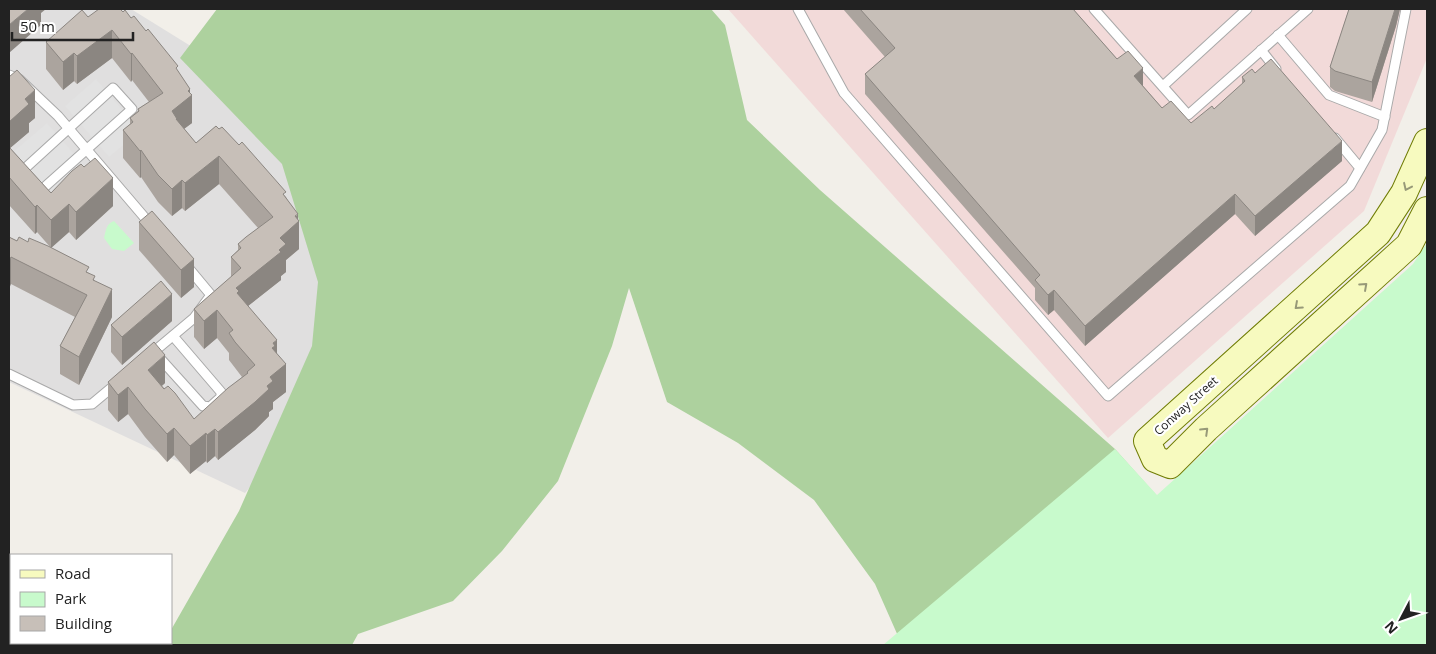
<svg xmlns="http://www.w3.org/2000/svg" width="1436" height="654" font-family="'Open Sans',sans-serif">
  <rect width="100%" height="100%" fill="#f2efe9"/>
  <polygon fill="#e0dfdf" points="9,9 131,9 202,53 305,164 327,324 260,475 245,493 9,382"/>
  <polygon fill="#f2dad9" points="728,9 1427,9 1427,58 1364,211 1108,438"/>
  <polygon fill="#add19e" points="217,9 711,9 725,25 747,120 820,190 1115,449 1157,496 902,645 875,584 814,500 738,443 667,402 629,288 612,346 558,481 502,551 453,601 358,634 352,645 162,645 164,643 171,643 171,630 239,511 312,346 318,282 282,164 180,58"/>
  <g fill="#c8facc">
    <path d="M114 221 134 243 124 251 112 249 104 238C106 230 106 224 114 221Z"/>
    <polygon points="1427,243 1427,645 883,645 1115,449 1157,495 1413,264"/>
  </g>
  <g fill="#e2e2e2">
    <polygon points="96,79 131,120 145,127 109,157 65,106"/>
    <polygon points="47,123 90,172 59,200 50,191 49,192 13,152"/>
  </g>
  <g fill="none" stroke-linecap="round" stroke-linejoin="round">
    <g stroke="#a9a9a9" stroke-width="11">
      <g id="lane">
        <polyline points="798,9 844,93 1108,396 1350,186 1382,130 1406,9"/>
        <polyline points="1094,9 1188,115 1308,9"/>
        <polyline points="1278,35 1329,95 1385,117"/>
        <polyline points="1261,50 1276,69"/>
        <polyline points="9,75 19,79 58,116 151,225"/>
        <polyline points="1163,86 1247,9"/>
        <polygon points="113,88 132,109 39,192 21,172"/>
        <polyline points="1335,138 1360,168"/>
        <polyline points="151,354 194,318 211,295 186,265"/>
        <polyline points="157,355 203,406 210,407 221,397 221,392 173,336"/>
        <polyline points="9,374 73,405 92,404 116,384"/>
      </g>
    </g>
    <g stroke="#707d05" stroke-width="28">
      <polyline id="secondary" points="1427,142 1404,193 1378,233 1147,441 1155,459 1170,465 1206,429 1409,245 1427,210"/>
    </g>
    <use href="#lane" stroke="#fff" stroke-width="9"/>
    <use href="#secondary" stroke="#f7fabf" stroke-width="26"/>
  </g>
  <g fill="#aba49e">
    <polygon points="843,9 1073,9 1117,59 1143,86 1162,108 1191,123 1214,109 1242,84 1242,77 1342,161 1255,236 1235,214 1085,346 1054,310 1048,315 1035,300 1035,288 865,94 865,74 885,57"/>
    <polygon points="1349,9 1400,9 1396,26 1372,102 1335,91 1330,87 1330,67"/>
    <polygon points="123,12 131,18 178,71 190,94 192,123 184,129 196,143 216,126 286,197 298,220 299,249 286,260 286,272 281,276 281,280 248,306 277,354 286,392 273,402 273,409 269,412 269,416 255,430 218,460 215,456 207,463 206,461 190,474 174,455 167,462 145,437 128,414 118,422 108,410 108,382 165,383 162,386 194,419 242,377 229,360 229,353 217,338 204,349 194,337 194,309 231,277 231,257 238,250 238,244 258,228 219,184 185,211 182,208 172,216 158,202 141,177 140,178 123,158 123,130 130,124 130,118 138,111 138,109 149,102 132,80 131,82 112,58 77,84 74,81 63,90 46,69 46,42 88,17"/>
    <polygon points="9,77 35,118 29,123 29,132 10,148 51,193 113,206 76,240 69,232 51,248 37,232 35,234 9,205"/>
    <polygon points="139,222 194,259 194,287 181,298 139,250"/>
    <polygon points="9,237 89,273 95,281 112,317 79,385 60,374 60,346 75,317 11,284"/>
    <polygon points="172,321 122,365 111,352 111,325"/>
  </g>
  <g fill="#8b8681">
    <polygon points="28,9 46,9 41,13 41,25 9,53 9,25"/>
    <polygon points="1395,9 1400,9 1396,26 1372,102 1372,82"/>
    <polygon points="112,30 112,58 77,84 77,56"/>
    <polygon points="74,53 74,81 63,90 63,62"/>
    <polygon points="132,53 132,80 131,82 131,54"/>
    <polygon points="1143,68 1143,88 1134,76"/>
    <polygon points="190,89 190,96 192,95 192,123 177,134 172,111 188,91"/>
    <polygon points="35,90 35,118 29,123 29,132 9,149 9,122 25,99"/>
    <polygon points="1342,141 1342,161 1255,236 1255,216"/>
    <polygon points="141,150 141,177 140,178 140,151"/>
    <polygon points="219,156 219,184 185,211 185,183"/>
    <polygon points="113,178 113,206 76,240 76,212"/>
    <polygon points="182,180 182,208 172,216 172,189"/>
    <polygon points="1235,194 1235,214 1085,346 1085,326"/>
    <polygon points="69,204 69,232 51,248 51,220"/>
    <polygon points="37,205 37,232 35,234 35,207"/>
    <polygon points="298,214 298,222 299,221 299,249 286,260 286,272 281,276 281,280 239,313 236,288"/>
    <polygon points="11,257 11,284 9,289 9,261"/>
    <polygon points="194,259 194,287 181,298 181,270"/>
    <polygon points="112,289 112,317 79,385 79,357"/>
    <polygon points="1054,290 1054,310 1048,315 1048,295"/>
    <polygon points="172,294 172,321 122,365 122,337"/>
    <polygon points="217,310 217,338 204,349 204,321"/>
    <polygon points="277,340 277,367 286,364 286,392 273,402 273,409 269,412 269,416 255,430 218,460 218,432 267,386 273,343"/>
    <polygon points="165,355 165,383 148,397 148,370"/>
    <polygon points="128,387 128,414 118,422 118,395"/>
    <polygon points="174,428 174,455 167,462 167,434"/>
    <polygon points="215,429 215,456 207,463 207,435"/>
    <polygon points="206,433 206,461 190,474 190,446"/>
  </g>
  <g fill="#c7bfb8" stroke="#8b8681">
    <polygon points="9,9 28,9 9,25"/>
    <polygon points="99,9 120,9 123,12 125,10 131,18 134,16 146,31 148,29 178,66 176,68 190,89 188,91 192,95 172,111 177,119 176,119 196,143 216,126 219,129 222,127 239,145 242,142 286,192 283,194 298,214 295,216 299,221 280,238 286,244 279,250 281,252 236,288 239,291 237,293 277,340 273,343 275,346 272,348 286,364 270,377 273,381 267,386 269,389 255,402 218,432 215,429 207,435 206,433 190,446 174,428 167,434 145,409 128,387 118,395 108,382 154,342 165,355 148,370 164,389 168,386 175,393 194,419 228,388 248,373 247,372 255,365 235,342 229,333 233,330 217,310 204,321 194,309 241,268 231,257 241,248 238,244 246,237 273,217 219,156 185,183 182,180 172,189 158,175 141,150 140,151 123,130 133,122 130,118 139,111 138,109 163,93 132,53 131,54 112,30 77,56 74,53 63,62 46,42 82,10 88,17"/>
    <polygon points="860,9 1073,9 1117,59 1128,51 1143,68 1134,76 1162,108 1171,101 1191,123 1212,106 1214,109 1245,81 1242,77 1252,69 1255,73 1271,59 1342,141 1255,216 1235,194 1085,326 1054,290 1048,295 1035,280 1040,275 865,74 895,48"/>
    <polygon points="1349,9 1395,9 1372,82 1335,71 1330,67"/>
    <polygon points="17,70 35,90 25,99 29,104 9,122 9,77"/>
    <polygon points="9,147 51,193 72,171 81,164 84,167 95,158 113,178 76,212 69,204 51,220 37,205 35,207 9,177"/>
    <polygon points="152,211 194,259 181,270 139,222"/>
    <polygon points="9,237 17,241 19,237 28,242 29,238 48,246 89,267 86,272 95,276 93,280 112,289 79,357 60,346 87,295 11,257 9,261"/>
    <polygon points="161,281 172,294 122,337 111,325"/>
  </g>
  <defs><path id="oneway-chevron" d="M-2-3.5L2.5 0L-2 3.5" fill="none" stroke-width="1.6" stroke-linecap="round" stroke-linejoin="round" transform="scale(1.25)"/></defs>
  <g stroke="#979978">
    <use href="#oneway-chevron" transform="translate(1407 187) rotate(115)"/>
    <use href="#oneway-chevron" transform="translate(1364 286) rotate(-42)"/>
    <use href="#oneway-chevron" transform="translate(1298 306) rotate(138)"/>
    <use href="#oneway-chevron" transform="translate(1205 431) rotate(-44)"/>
  </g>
  <g text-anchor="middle" stroke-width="4.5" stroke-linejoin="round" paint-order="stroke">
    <g font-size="12" fill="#222" stroke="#fff">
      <text transform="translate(1186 406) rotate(-42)" y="4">Conway Street</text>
    </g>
  </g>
  <rect width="1436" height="654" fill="none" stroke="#222222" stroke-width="20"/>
  <rect x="10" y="554" width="162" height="90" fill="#ffffff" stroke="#a7a7a7"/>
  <rect x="20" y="570" width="25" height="8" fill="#f7fabf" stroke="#a7a7a7"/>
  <text x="55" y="579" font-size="15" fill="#222222">Road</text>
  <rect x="20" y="592" width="25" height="15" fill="#c8facc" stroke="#a7a7a7"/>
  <text x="55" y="604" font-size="15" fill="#222222">Park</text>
  <rect x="20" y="616" width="25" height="15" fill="#c7bfb8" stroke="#a7a7a7"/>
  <text x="55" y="629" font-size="15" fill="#222222">Building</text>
  <g transform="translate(1401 619) rotate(229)" stroke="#ffffff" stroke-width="4" paint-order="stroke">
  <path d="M0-4L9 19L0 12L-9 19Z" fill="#222222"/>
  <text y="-8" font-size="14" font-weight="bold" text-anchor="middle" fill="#222222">N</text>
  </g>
  <path d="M12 32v8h121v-8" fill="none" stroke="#222222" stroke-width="2.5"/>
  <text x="20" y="32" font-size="15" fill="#222222" stroke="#ffffff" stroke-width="4" paint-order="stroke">50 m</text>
</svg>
